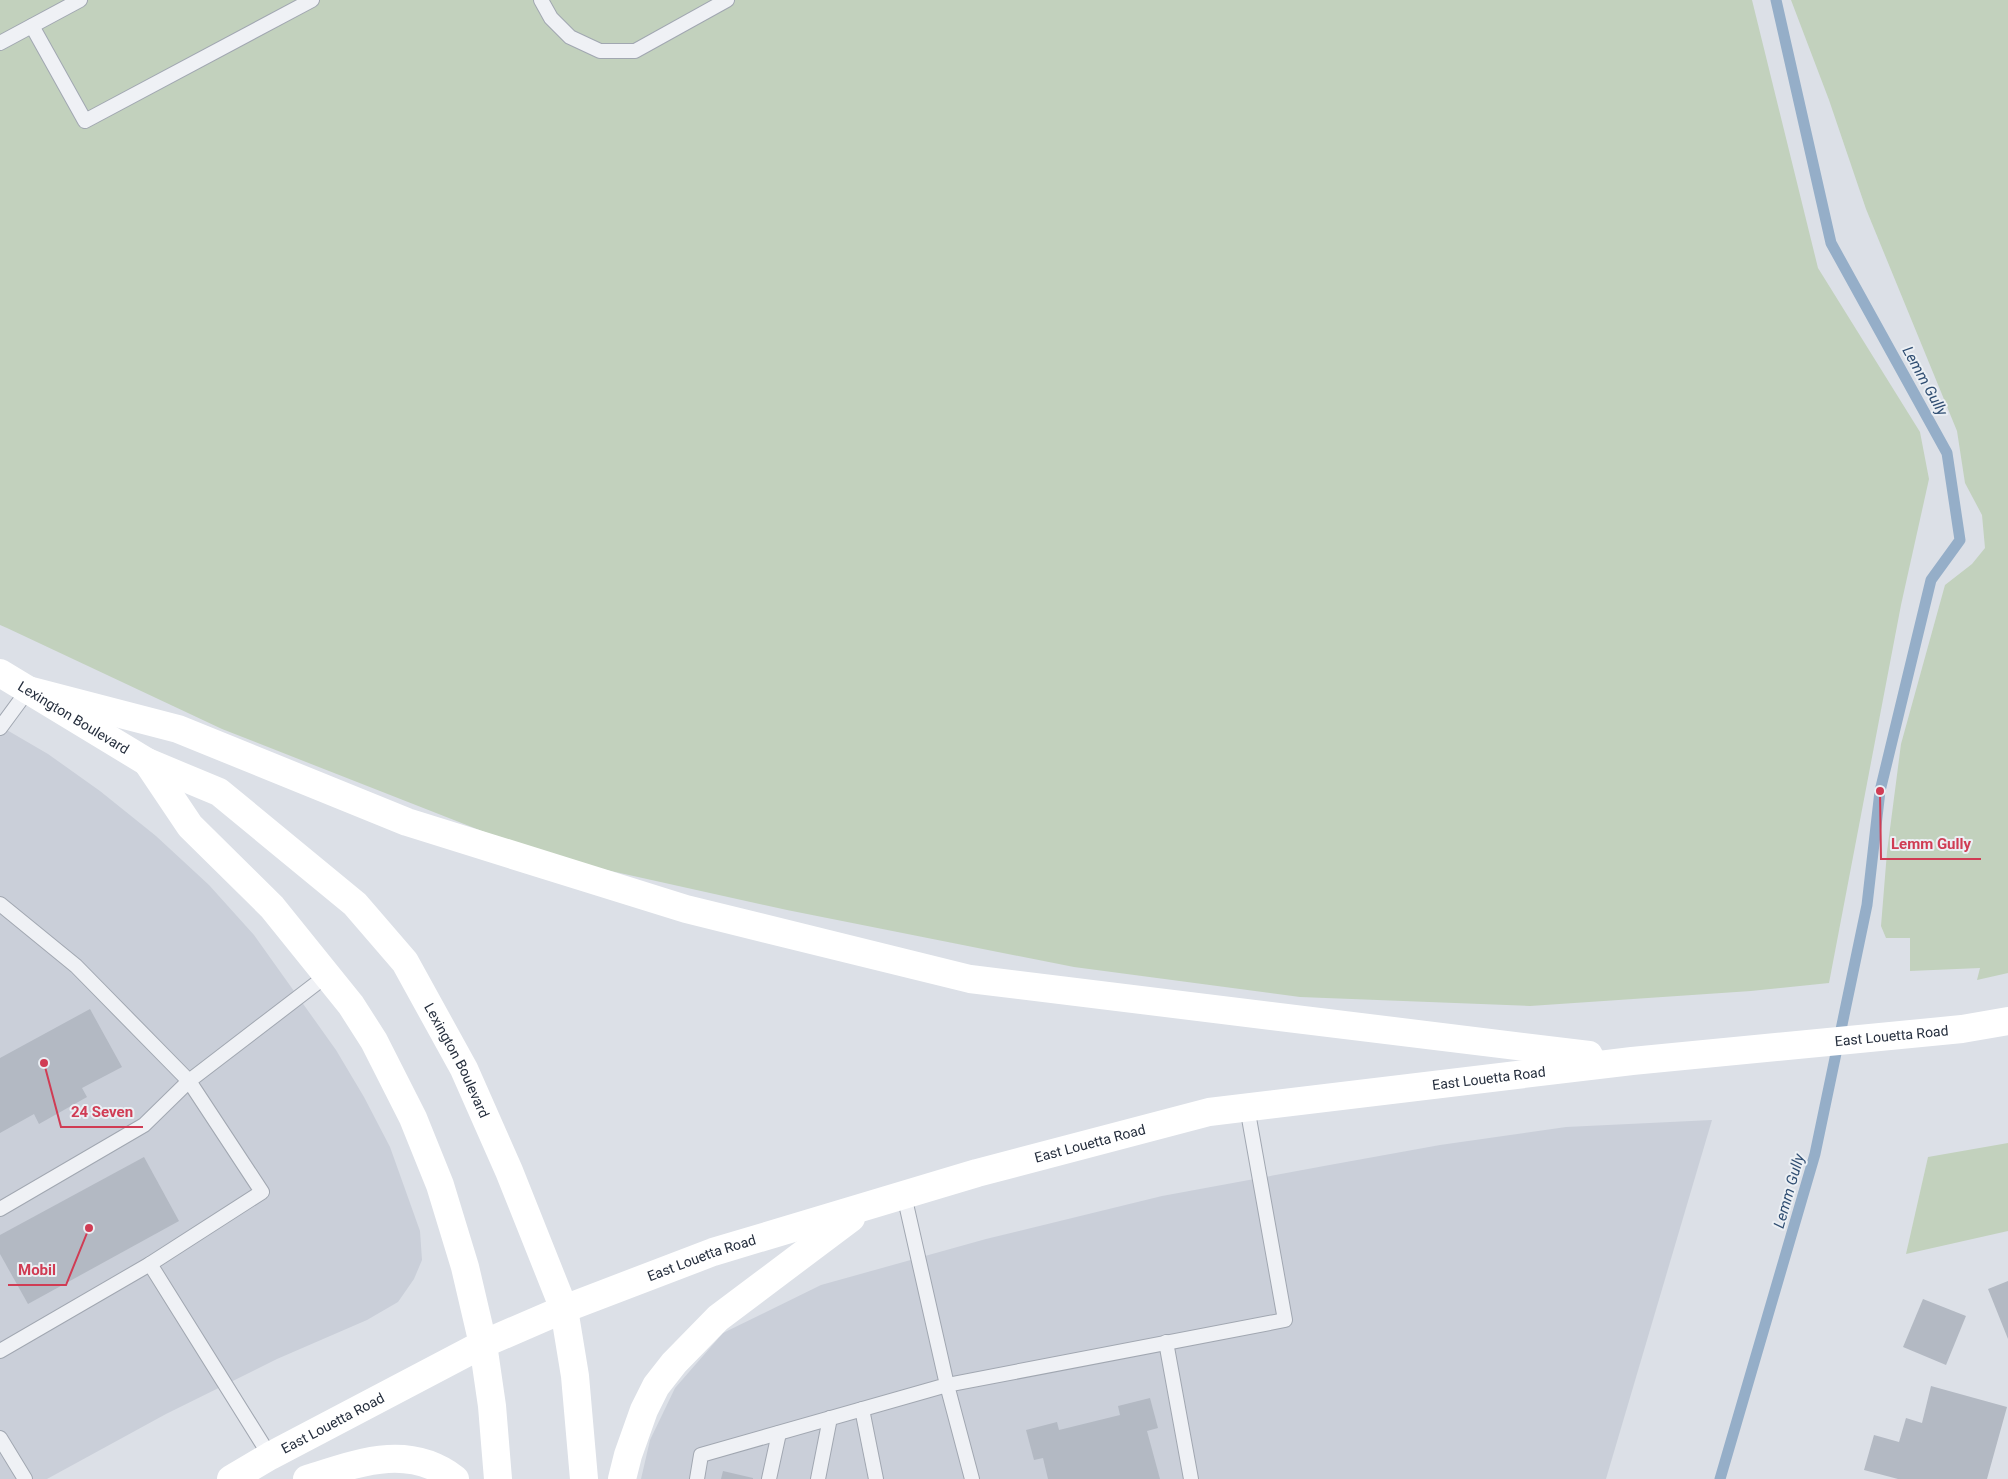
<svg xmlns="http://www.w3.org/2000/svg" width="2008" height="1479" font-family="Roboto,sans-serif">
  <rect width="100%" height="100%" fill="#dce0e7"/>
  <g fill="#cacfd9">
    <polygon points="0,726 48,754 100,791 156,836 209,885 254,935 336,1050 364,1097 390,1147 420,1231 422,1260 414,1279 398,1302 367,1320 277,1359 166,1414 47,1479 0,1479"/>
    <polygon points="1712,1120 1606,1479 641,1479 650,1440 675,1388 723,1333 821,1285 986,1239 1162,1196 1324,1166 1440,1145 1566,1127"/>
  </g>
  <g fill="#c2d1bd">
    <polygon points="0,0 1752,0 1818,268 1920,432 1929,479 1901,605 1829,983 1751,991 1530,1006 1300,997 1074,967 787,910 548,857 222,729 7,628 0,625"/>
    <polygon points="1791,0 2008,0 2008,973 1977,980 1980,968 1910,971 1910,938 1886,938 1881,926 1887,852 1901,744 1945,585 1972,564 1985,548 1982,515 1965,483 1957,431 1866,209 1829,100"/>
    <polygon points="2008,1143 2008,1231 1906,1254 1928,1157"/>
  </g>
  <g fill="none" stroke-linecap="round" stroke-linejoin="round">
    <polyline stroke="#95aec8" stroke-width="11" points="1720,1479 1815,1154 1867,905 1880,791 1931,580 1960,540 1947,453 1831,243 1776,0"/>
  </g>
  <g fill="#b3b9c3">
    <polygon points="90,1009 122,1067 82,1088 87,1097 39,1124 34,1114 0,1133 0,1058"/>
    <polygon points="144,1157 179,1221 28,1304 0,1254 0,1235"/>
    <polygon points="2008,1281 2008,1339 1988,1289"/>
    <polygon points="1923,1299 1966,1316 1946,1365 1903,1347"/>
    <polygon points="1931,1386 2007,1407 1987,1479 1898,1479 1864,1470 1874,1435 1899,1442 1906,1418 1922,1423"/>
    <polygon points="1150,1398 1158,1428 1147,1431 1160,1479 1048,1479 1043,1458 1034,1460 1026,1430 1057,1422 1059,1430 1120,1415 1118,1406"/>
    <polygon points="723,1471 753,1478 753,1479 721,1479"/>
  </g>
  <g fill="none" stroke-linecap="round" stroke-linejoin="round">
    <g stroke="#a1a7b1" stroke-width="16">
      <g id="lane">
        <polyline points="541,0 551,18 570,37 600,51 635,51 727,0"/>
        <polyline points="32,26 85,121 312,0"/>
        <polyline points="0,43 80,0"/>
        <polyline points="0,728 28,690"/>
        <polyline points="0,904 76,966 189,1081 262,1192 150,1264 0,1351"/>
        <polyline points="0,1209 144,1125 189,1081 326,976"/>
        <polyline points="150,1264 270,1456"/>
        <polyline points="1166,1342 1191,1479"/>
        <polyline points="862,1409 876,1479"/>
        <polyline points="0,1438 25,1479"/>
        <polyline points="697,1479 701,1455 947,1385 904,1195"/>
        <polyline points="769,1479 779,1433"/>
        <polyline points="818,1479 830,1418"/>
        <polyline points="972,1479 947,1385 1285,1320 1247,1107"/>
      </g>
    </g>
    <use href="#lane" stroke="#eff1f5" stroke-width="14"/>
    <g stroke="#fff" stroke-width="28">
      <path id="s1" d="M0 673 147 762 219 792 355 904 405 962 464 1069 509 1171 564 1309 575 1376 584 1479"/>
      <polyline points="28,690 178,729 407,822 686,909 970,979 1589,1055"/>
      <polyline points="147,762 190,826 272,907 351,1005 374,1041 413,1118 440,1185 465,1267 483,1344 492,1406 498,1479"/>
      <path id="s2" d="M231 1479 270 1456 483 1344 564 1309 713 1252 977 1173 1209 1112 1632 1061 1962 1029 2008 1021"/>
      <path d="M307 1479C358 1463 408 1443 455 1479"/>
      <polyline points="622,1479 628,1455 644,1410 656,1386 674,1363 718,1318 851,1218"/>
    </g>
  </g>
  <g text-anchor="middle" stroke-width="4" stroke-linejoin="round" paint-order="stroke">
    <g font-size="14" fill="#252e3d" stroke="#ebeff4">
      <text dy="5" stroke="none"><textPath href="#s1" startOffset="86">Lexington Boulevard</textPath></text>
      <text dy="5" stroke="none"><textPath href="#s2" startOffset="1736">East Louetta Road</textPath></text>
      <text dy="5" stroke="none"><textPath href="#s1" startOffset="614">Lexington Boulevard</textPath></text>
      <text dy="5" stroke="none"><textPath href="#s2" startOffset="1331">East Louetta Road</textPath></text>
      <text dy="5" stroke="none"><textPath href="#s2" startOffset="926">East Louetta Road</textPath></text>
      <text dy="5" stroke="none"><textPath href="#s2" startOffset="521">East Louetta Road</textPath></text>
      <text dy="5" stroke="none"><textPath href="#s2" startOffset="116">East Louetta Road</textPath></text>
    </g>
    <g font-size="15" font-style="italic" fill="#2f4d71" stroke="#ebeff4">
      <text transform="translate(1925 381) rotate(61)" y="5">Lemm Gully</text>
      <text transform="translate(1789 1191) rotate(-74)" y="5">Lemm Gully</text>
    </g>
  </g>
  <path fill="none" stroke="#d03c54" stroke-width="2" d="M1880 791L1881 859H1981M44 1063L61 1127H143M89 1228L66 1285H8"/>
  <g fill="#d03c54" stroke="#ebeff4" stroke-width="2">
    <circle cx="1880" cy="791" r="5"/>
    <circle cx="44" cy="1063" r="5"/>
    <circle cx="89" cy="1228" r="5"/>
  </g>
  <g font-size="15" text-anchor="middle" font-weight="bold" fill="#d03c54" stroke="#ebeff4" stroke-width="4" stroke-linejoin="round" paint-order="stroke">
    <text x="1931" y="849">Lemm Gully</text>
    <text x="102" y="1117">24 Seven</text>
    <text x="37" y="1275">Mobil</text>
  </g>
</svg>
